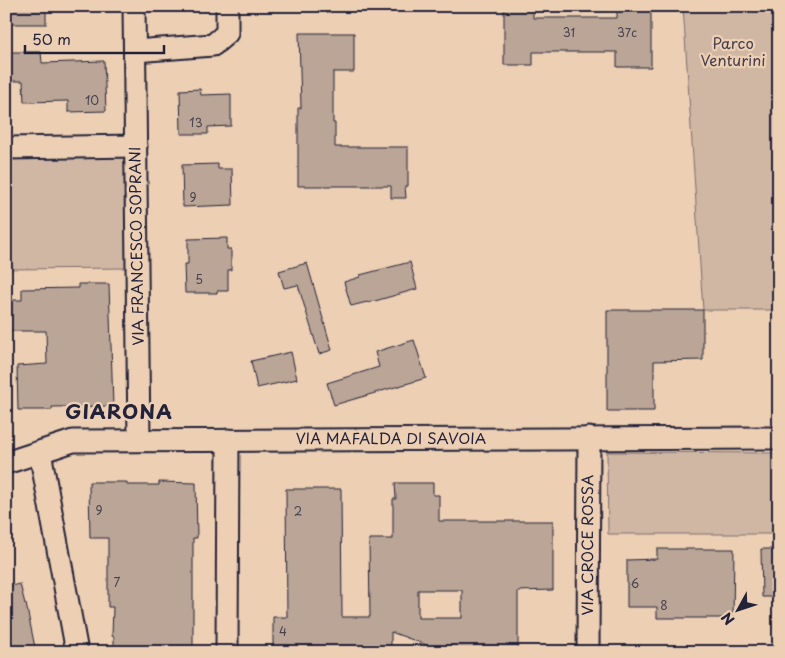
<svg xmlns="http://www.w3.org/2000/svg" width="785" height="658" font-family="'Playpen Sans',sans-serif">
  <rect width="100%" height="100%" fill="#edd0b4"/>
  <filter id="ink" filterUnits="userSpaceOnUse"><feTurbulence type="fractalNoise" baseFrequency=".02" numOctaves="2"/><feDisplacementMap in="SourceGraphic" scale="10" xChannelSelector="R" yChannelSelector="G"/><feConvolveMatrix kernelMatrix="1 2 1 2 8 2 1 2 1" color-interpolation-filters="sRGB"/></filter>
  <g filter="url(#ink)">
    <g fill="#d0b7a3" stroke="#796c6f">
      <polygon points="683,6 779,6 779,310 703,310"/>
      <polygon points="136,157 130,268 6,269 6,159"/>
      <polygon points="607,452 779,453 779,534 608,534"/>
    </g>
    <g fill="#baa596" stroke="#22223b" fill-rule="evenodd">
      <rect x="9" y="6" width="37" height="18"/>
      <polygon points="504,6 533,6 533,18 617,18 617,6 651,6 651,67 617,67 617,52 533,52 533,65 504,65"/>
      <polygon points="299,33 354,33 354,72 333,72 333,123 335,123 335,147 408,147 408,186 405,186 406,198 391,198 391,186 298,186 298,108 301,108"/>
      <polygon points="11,52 41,52 42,63 104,61 106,111 68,112 68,101 24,102 23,81 11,81"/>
      <polygon points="200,89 201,95 231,94 231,126 208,127 208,134 181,134 180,90"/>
      <polygon points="218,164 218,169 232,169 233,205 183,207 182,165"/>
      <polygon points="227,238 227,249 231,249 231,270 228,270 228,291 217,291 217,293 185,293 184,264 188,264 188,239"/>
      <polygon points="410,262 417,289 368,303 367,302 351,306 344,282 360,277 360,275"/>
      <polygon points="307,263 332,350 319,354 298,285 284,288 279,271"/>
      <polygon points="78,284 109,284 113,406 52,407 52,410 18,410 17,366 47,364 46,331 6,331 6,300 22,300 22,289 78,288"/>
      <polygon points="607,310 703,310 703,360 654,361 654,411 607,411"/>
      <polygon points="414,340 426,378 334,405 327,383 379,367 375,352"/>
      <polygon points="291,352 297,379 257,388 251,361"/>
      <polygon points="89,482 127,482 127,485 159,485 159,482 196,483 197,538 193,538 193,650 114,650 114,637 112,636 113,607 108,607 108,538 90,538"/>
      <path d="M395 483H433V495H439V521H553V590L518 591V652H432V647L391 632V652H273V617H287L286 489H341L342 617H370L369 539H393V499H396ZM418 590H462V618H418Z"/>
      <polygon points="657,549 734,549 733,618 657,618 657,607 627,607 627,560 657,559"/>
      <polygon points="761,549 779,549 779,597 762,597"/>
      <polygon points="20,584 25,604 26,604 36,652 6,652 6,587"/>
    </g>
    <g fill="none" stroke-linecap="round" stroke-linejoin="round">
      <g stroke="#22223b" stroke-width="25">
        <g id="street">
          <polyline points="134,6 139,440"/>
          <polyline points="135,51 213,45 227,33 227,6"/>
          <polyline points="6,148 136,146"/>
          <polyline points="40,452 77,652"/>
          <polyline points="6,463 73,441 779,438"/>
          <polyline points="227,652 228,440"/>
          <polyline points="588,652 589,438"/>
        </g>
      </g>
      <use href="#street" stroke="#edd0b4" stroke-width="21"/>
    </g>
  </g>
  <g text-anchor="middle" stroke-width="4.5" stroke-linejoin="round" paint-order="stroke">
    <g font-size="12" fill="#484352">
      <text x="569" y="37">31</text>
      <text x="627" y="37">37c</text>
      <text x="92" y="105">10</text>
      <text x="196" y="127">13</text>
      <text x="193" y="202">9</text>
      <text x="199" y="284">5</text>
      <text x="99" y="515">9</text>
      <text x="298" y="516">2</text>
      <text x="117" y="587">7</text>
      <text x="635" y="588">6</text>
      <text x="664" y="610">8</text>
      <text x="283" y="636">4</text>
    </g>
    <g font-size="15" fill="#454050" stroke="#edd0b4">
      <text x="733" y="49">Parco<tspan x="733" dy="17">Venturini</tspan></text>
    </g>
    <g font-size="15" fill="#22223b" stroke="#edd0b4">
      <text transform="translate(137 246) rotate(-91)" y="5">VIA FRANCESCO SOPRANI</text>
      <text x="391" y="444">VIA MAFALDA DI SAVOIA</text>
      <text transform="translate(588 545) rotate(-90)" y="5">VIA CROCE ROSSA</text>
    </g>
    <g font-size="20" font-weight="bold" letter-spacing="1" fill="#22223b" stroke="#edd0b4">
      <text x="119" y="419">GIARONA</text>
    </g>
  </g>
  <rect width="785" height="658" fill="none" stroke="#edd0b4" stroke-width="25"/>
  <rect x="12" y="12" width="760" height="633" fill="none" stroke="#22223b" stroke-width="2" filter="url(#ink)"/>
  <g transform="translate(738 610) rotate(230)" stroke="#edd0b4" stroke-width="4" paint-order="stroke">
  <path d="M0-4L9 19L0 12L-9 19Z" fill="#22223b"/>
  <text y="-8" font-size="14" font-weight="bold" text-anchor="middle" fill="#22223b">N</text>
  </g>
  <path d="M25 45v8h139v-8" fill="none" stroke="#22223b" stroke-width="2.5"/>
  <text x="32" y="45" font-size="15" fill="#22223b" stroke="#edd0b4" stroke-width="4" paint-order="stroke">50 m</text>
</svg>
